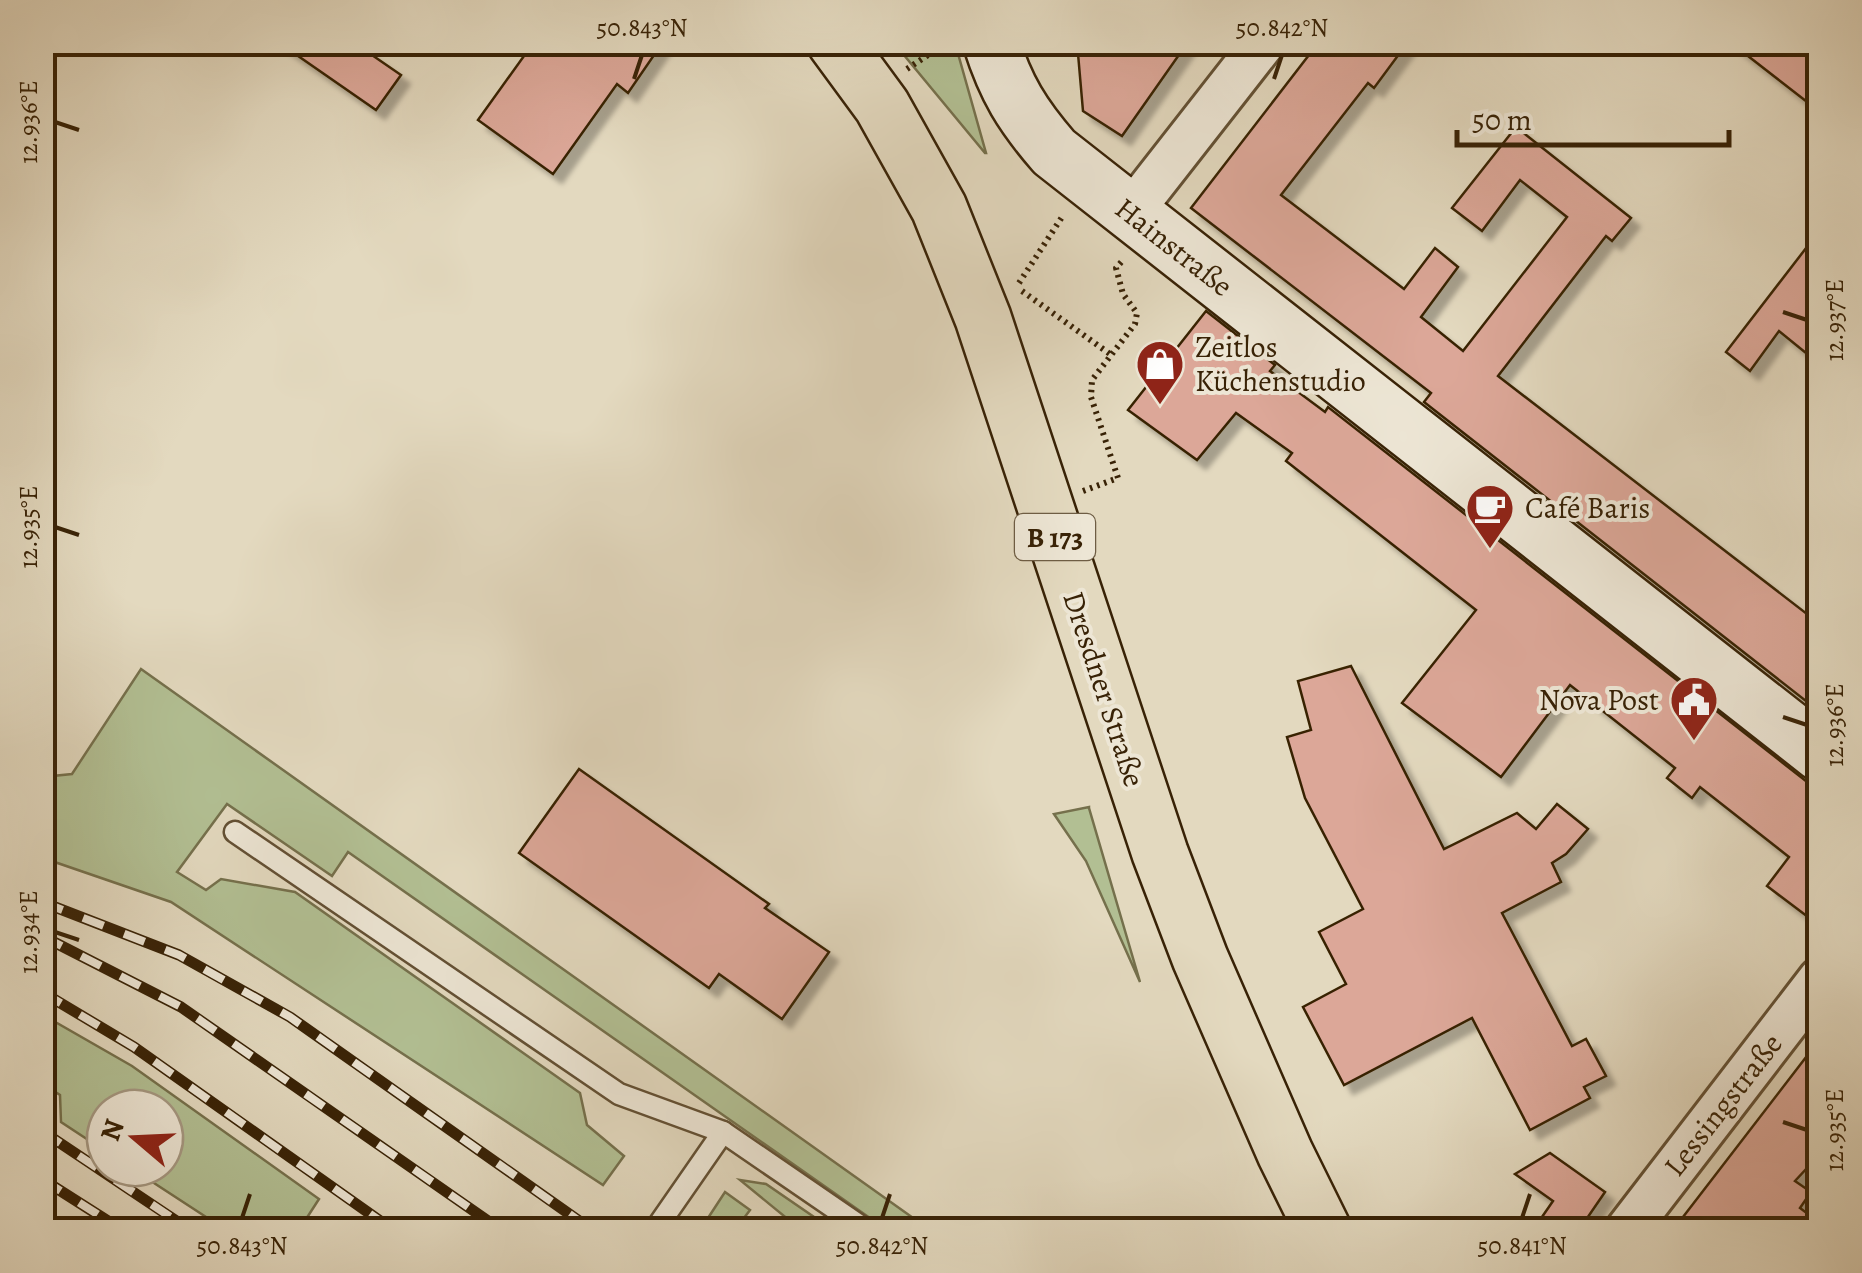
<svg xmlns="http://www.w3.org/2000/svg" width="1862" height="1273" font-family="Alegreya,serif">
  <defs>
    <filter id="shadow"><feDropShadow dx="9" dy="9" stdDeviation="2.5" flood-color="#0004"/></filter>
  </defs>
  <rect width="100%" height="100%" fill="#e3d9bf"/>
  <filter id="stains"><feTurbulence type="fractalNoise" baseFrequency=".002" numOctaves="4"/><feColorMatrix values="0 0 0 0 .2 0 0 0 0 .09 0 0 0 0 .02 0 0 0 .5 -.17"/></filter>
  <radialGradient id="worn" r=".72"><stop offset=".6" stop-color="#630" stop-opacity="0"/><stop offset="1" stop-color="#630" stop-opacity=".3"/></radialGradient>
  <g fill="#b2bf93" stroke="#75704c" stroke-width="2.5">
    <polygon points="894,43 955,43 986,153 985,153"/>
    <polygon points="141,669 930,1230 887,1230 348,852 332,876 227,804 177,872 206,890 221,879 295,892 580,1093 587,1125 624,1156 603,1185 171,902 43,858 43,777 72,774"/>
    <polygon points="1089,807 1089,808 1140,982 1086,861 1054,814"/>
    <polygon points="43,1015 132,1066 319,1199 299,1230 226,1230 131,1168 165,1168 165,1108 105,1108 105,1151 61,1122 60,1095 43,1084"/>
    <polygon points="740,1180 766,1184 833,1230 791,1230 795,1225"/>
    <polygon points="725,1192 750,1210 735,1230 707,1230 708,1218"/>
  </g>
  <g fill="#dca798" stroke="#382206" stroke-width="2.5" filter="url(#shadow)">
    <polygon points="278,42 353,42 401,75 376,110"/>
    <polygon points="534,42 663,42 628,93 617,84 553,174 478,120"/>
    <polygon points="1077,42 1188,42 1122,136 1083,111"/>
    <polygon points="1319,42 1408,42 1374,88 1368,83 1281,195 1404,289 1435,248 1458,267 1421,317 1463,351 1567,217 1520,180 1482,231 1452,208 1516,127 1631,218 1612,241 1606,236 1498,376 1820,624 1820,712 1424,402 1431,393 1191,208"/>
    <polygon points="1730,42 1820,42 1820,112"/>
    <polygon points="1820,230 1820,336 1806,353 1779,331 1750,371 1726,352"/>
    <polygon points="1206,311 1275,365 1270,371 1325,412 1328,407 1820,792 1820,926 1767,886 1789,857 1700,787 1692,798 1667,778 1675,768 1570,685 1501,777 1402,703 1476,610 1286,461 1292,453 1236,413 1197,460 1128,410"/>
    <polygon points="1351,666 1444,849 1517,813 1536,829 1557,804 1588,829 1566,854 1552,863 1561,882 1502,913 1572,1046 1586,1039 1606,1076 1584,1087 1590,1098 1530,1130 1472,1018 1344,1085 1303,1007 1346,984 1319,932 1363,909 1305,798 1287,737 1311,730 1298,681"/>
    <polygon points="579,769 769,904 765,908 829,952 782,1019 719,974 709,988 519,853"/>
    <polygon points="1820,1039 1820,1154 1795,1181 1811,1192 1800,1208 1820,1223 1820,1230 1673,1230"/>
    <polygon points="1550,1153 1605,1192 1579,1230 1533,1230 1553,1201 1515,1174"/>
  </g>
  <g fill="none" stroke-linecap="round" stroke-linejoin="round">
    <g stroke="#635034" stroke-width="25">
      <g id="lane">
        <polyline points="235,832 619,1094 723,1132 866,1230"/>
        <polyline points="655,1230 723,1132"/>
      </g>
    </g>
    <g stroke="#635034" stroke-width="48">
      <g id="street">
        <polyline points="1131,212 1264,42"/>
        <polyline points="1627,1230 1820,979"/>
      </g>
    </g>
    <g stroke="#382206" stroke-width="60">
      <path id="secondary" d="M991 42C1006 89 1022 115 1054 152L1820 753"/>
    </g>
    <g stroke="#382206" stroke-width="60">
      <polyline id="primary" points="835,42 882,106 939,208 983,318 1160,853 1200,958 1285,1153 1323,1230"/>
    </g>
    <g stroke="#382206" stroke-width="6" stroke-dasharray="2.5 5" stroke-linecap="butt">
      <polyline points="907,69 946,43"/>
      <polyline points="1019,283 1064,214"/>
      <polyline points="1022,291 1110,354"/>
      <polyline points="1083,491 1118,478 1091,397 1092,380 1135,324 1137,313 1123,294 1116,268 1123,260"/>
    </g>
    <use href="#lane" stroke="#ede6d5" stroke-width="20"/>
    <use href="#street" stroke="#ede6d5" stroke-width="42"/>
    <use href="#secondary" stroke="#ede6d5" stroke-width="55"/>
    <use href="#primary" stroke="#e3d9bf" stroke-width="55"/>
    <g stroke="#382206" stroke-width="11">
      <g id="rail">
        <polyline points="42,902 179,955 290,1017 592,1230"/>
        <polyline points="42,936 181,1007 501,1230"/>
        <polyline points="42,992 134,1047 393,1230"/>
        <polyline points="42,1131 190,1230"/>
        <polyline points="42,1179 122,1230"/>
        <polyline points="42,1229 44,1230"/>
      </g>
    </g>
    <use href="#rail" stroke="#ede6d5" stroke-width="8" stroke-dasharray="22" stroke-linecap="butt"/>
  </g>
  <path fill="none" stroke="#382206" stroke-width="4" d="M634 79 642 55M1274 79 1282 55M55 122 79 130M1783 312 1807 320M55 527 79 535M1783 717 1807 725M55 932 79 940M1783 1122 1807 1130M242 1218 250 1194M882 1218 890 1194M1522 1218 1530 1194"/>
  <defs>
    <g id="shop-pin" transform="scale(2.5)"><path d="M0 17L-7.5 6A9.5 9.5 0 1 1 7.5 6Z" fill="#8f2418" stroke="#ede6d5"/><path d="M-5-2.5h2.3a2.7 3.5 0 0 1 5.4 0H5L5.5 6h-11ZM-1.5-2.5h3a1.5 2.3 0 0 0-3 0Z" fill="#fff"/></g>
    <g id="cafe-pin" transform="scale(2.5)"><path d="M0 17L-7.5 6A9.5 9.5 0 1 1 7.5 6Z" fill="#8f2418" stroke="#ede6d5"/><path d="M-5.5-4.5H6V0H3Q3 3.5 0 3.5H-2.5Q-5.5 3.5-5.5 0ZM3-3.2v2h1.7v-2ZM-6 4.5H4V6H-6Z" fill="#fff"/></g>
    <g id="civic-pin" transform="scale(2.5)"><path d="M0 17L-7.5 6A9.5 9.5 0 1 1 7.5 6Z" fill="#8f2418" stroke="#ede6d5"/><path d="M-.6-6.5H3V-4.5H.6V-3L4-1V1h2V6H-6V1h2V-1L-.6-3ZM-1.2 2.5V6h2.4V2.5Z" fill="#fff"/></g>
  </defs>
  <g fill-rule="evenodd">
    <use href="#shop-pin" x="1160" y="364"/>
    <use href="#cafe-pin" x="1490" y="508"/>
    <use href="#civic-pin" x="1694" y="700"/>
  </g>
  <g text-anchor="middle" stroke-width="8" stroke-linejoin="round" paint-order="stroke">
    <rect fill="#ede6d5" stroke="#6e5d44" stroke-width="2.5" x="1015" y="514" width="80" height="46" rx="8"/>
    <g font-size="28" font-weight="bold" fill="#382206">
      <text x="1055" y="547">B 173</text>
    </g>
    <g font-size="30" fill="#382206" stroke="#ede6d5">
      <text transform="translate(1174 247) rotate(38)" y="10">Hainstraße</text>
      <text transform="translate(1104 689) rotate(72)" y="10">Dresdner Straße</text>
      <text transform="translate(1723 1105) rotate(-52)" y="10">Lessingstraße</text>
    </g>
    <g font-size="30" fill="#382206" stroke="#ede6d5" text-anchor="start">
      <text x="1195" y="357">Zeitlos<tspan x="1195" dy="34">Küchenstudio</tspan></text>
      <text x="1525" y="518">Café Baris</text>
      <text x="1659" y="710" text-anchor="end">Nova Post</text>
    </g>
  </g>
  <rect width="1862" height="1273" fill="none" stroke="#e3d9bf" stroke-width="110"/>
  <g transform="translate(135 1138) rotate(289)"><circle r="48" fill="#ede6d5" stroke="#a59882" stroke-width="2.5"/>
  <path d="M0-8L18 38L0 25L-18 38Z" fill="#8f2418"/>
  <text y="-15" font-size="28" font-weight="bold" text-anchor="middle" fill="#382206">N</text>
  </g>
  <path d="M1457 130v15h272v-15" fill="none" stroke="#382206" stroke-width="5"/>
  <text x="1472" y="130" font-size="30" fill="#382206" stroke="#ede6d5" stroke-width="8" paint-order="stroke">50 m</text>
  <rect x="55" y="55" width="1752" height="1163" fill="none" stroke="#382206" stroke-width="4"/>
  <g font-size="25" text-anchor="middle" fill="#382206">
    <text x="642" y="36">50.843°N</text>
    <text x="1282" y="36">50.842°N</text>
    <text transform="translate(28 122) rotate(-90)" y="9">12.936°E</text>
    <text transform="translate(1834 320) rotate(-90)" y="9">12.937°E</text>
    <text transform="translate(28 527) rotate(-90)" y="9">12.935°E</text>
    <text transform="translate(1834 725) rotate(-90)" y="9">12.936°E</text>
    <text transform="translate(28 932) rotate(-90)" y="9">12.934°E</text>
    <text transform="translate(1834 1130) rotate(-90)" y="9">12.935°E</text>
    <text x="242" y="1254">50.843°N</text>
    <text x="882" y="1254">50.842°N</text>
    <text x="1522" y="1254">50.841°N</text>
  </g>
  <rect width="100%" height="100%" filter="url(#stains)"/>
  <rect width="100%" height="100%" fill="url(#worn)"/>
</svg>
